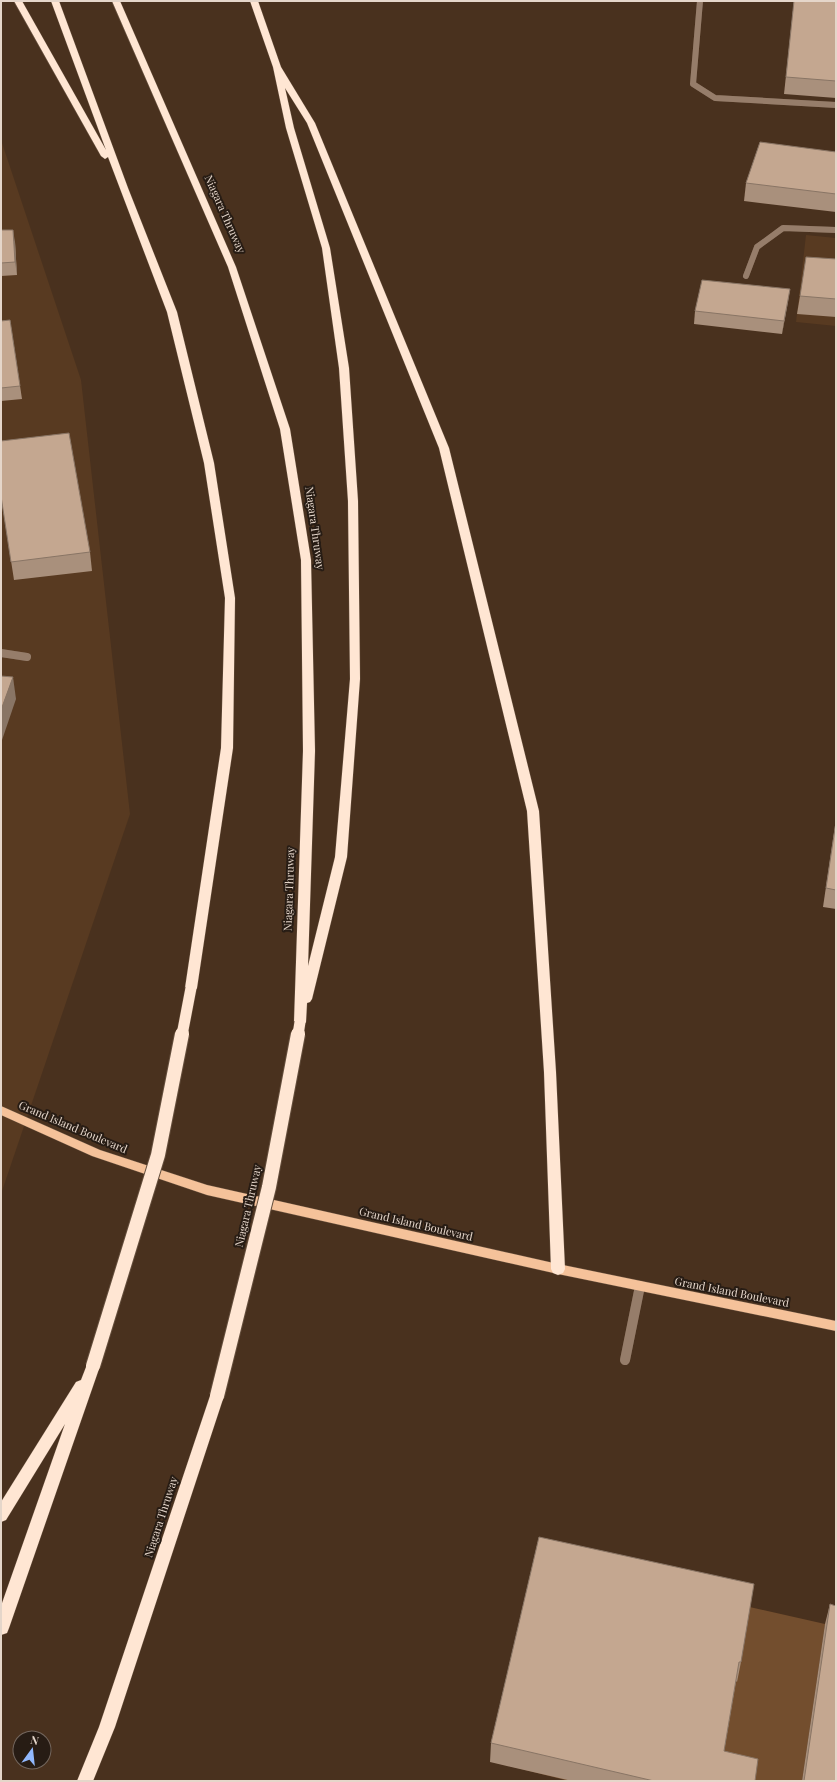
<svg xmlns="http://www.w3.org/2000/svg" width="837" height="1782" font-family="'Playfair Display',serif">
  <rect width="100%" height="100%" fill="#49311e"/>
  <g fill="#583a21">
    <polygon points="1,140 81,380 130,814 1,1194"/>
    <polygon points="806,235 836,238 836,326 796,322"/>
  </g>
  <polygon fill="#734e2e" points="545,1561 825,1624 802,1781 569,1781 497,1763"/>
  <g fill="none" stroke-linecap="round" stroke-linejoin="round">
    <g stroke="#654f3d" stroke-width="6">
      <g id="lane-far1">
        <polyline points="700,1 693,84 715,98 836,105"/>
        <polyline points="746,276 757,247 783,228 836,230"/>
      </g>
    </g>
    <g stroke="#654f3d" stroke-width="10">
      <polyline id="lane" points="625,1360 640,1286"/>
    </g>
    <g stroke="#654f3d" stroke-width="8">
      <polyline id="street" points="1,653 27,657"/>
    </g>
    <g stroke="#654f3d" stroke-width="1">
      <polygon id="primary" points="1,1106 100,1150 207,1185 558,1264 836,1321 836,1331 558,1274 207,1195 92,1156 1,1115"/>
    </g>
    <g stroke="#654f3d" stroke-width="1">
      <g id="highway">
        <polygon points="14,1 22,1 106,150 51,1 59,1 128,188 177,312 214,463 235,598 233,748 197,988 195,991 191,993 187,991 185,988 221,748 225,598 204,463 167,312 108,157 105,159 101,156"/>
        <polygon points="112,1 120,1 236,267 290,429 311,560 315,751 308,966 335,857 350,679 348,501 339,368 322,248 286,128 273,67 250,1 258,1 281,67 315,123 449,448 539,811 556,1072 565,1269 563,1273 558,1275 553,1273 551,1269 544,1072 527,811 439,448 307,123 285,88 294,128 330,248 349,368 358,501 360,679 347,857 312,999 310,1002 307,1003 306,1022 304,1025 300,1027 296,1025 294,1022 303,751 301,560 280,429 228,267"/>
        <polygon points="93,1360 98,1362 100,1366 9,1628 7,1633 1,1635 1,1606 65,1424 6,1520 1,1522 1,1502 76,1382 81,1380 88,1362"/>
        <polygon points="217,1390 222,1392 224,1396 115,1727 93,1781 77,1781 99,1727 210,1396 212,1392"/>
      </g>
    </g>
    <use href="#lane-far1" stroke="#967d6a" stroke-width="6"/>
    <use href="#lane" stroke="#967d6a" stroke-width="10"/>
    <use href="#street" stroke="#967d6a" stroke-width="8"/>
    <use href="#primary" fill="#f5c29a" fill-rule="evenodd"/>
    <use href="#highway" fill="#ffe6d3" fill-rule="evenodd"/>
    <g stroke="#654f3d" stroke-width="12" stroke-linecap="butt">
      <g id="highway-bridge-far1">
        <polyline points="182,1035 191,988"/>
        <polyline points="298,1035 300,1022"/>
      </g>
    </g>
    <g stroke="#654f3d" stroke-width="16" stroke-linecap="butt">
      <g id="highway-bridge">
        <polyline points="93,1366 158,1155 182,1034"/>
        <polyline points="217,1396 269,1187 298,1034"/>
      </g>
    </g>
    <use href="#highway-bridge-far1" stroke="#ffe6d3" stroke-width="11"/>
    <use href="#highway-bridge" stroke="#ffe6d3" stroke-width="14"/>
  </g>
  <g fill="#a9907c">
    <polygon points="794,1 836,1 836,98 784,94"/>
    <polygon points="836,152 836,212 744,201 746,183"/>
    <polygon points="1,230 15,242 17,275 1,276"/>
    <polygon points="836,259 836,317 797,314 800,296"/>
    <polygon points="790,289 782,334 694,324 695,311"/>
    <polygon points="10,320 22,399 1,401 1,321"/>
    <polygon points="1,496 90,552 92,571 14,580"/>
    <polygon points="836,819 836,909 823,907"/>
    <polygon points="539,1537 741,1662 737,1682 736,1681 724,1751 755,1781 572,1781 490,1762 491,1743"/>
    <polygon points="830,1604 836,1781 802,1781 825,1624"/>
  </g>
  <g fill="#897565">
    <polygon points="13,230 15,242 17,275 15,262"/>
    <polygon points="790,289 788,302 782,334 784,321"/>
    <polygon points="13,677 16,699 1,743 1,710"/>
  </g>
  <g fill="#c4a790" stroke="#897565">
    <polygon points="794,1 836,1 836,81 786,77"/>
    <polygon points="760,142 836,152 836,194 746,183"/>
    <polygon points="1,230 13,230 15,262 1,263"/>
    <polygon points="806,257 836,259 836,299 800,296"/>
    <polygon points="702,280 790,289 784,321 695,311"/>
    <polygon points="10,320 20,386 1,388 1,321"/>
    <polygon points="69,433 90,552 11,562 1,496 1,441"/>
    <polygon points="1,676 13,677 1,710"/>
    <polygon points="836,822 836,890 826,888"/>
    <polygon points="539,1537 754,1584 741,1662 739,1662 724,1751 758,1759 755,1781 654,1781 491,1743"/>
    <polygon points="830,1604 836,1606 836,1781 804,1781"/>
  </g>
  <g text-anchor="middle" stroke-width="4" stroke-linejoin="round" paint-order="stroke">
    <g font-size="11" fill="#e5d6ca" stroke="#271c14">
      <text transform="translate(225 214) rotate(66)" y="4">Niagara Thruway</text>
      <text transform="translate(315 528) rotate(82)" y="4">Niagara Thruway</text>
      <text transform="translate(289 889) rotate(-88)" y="4">Niagara Thruway</text>
      <text transform="translate(73 1127) rotate(23)" y="4">Grand Island Boulevard</text>
      <text transform="translate(248 1206) rotate(-77)" y="4">Niagara Thruway</text>
      <text transform="translate(416 1224) rotate(13)" y="4">Grand Island Boulevard</text>
      <text transform="translate(732 1292) rotate(11)" y="4">Grand Island Boulevard</text>
      <text transform="translate(161 1517) rotate(-72)" y="4">Niagara Thruway</text>
    </g>
  </g>
  <rect width="837" height="1782" fill="none" stroke="#e5d6ca" stroke-width="4"/>
  <g transform="translate(32 1750) rotate(15)"><circle r="19" fill="#271c14" stroke="#73665d"/>
  <path d="M0-3L7 15L0 10L-7 15Z" fill="#91b8fd"/>
  <text y="-6" font-size="11" font-weight="bold" text-anchor="middle" fill="#e5d6ca">N</text>
  </g>
</svg>
